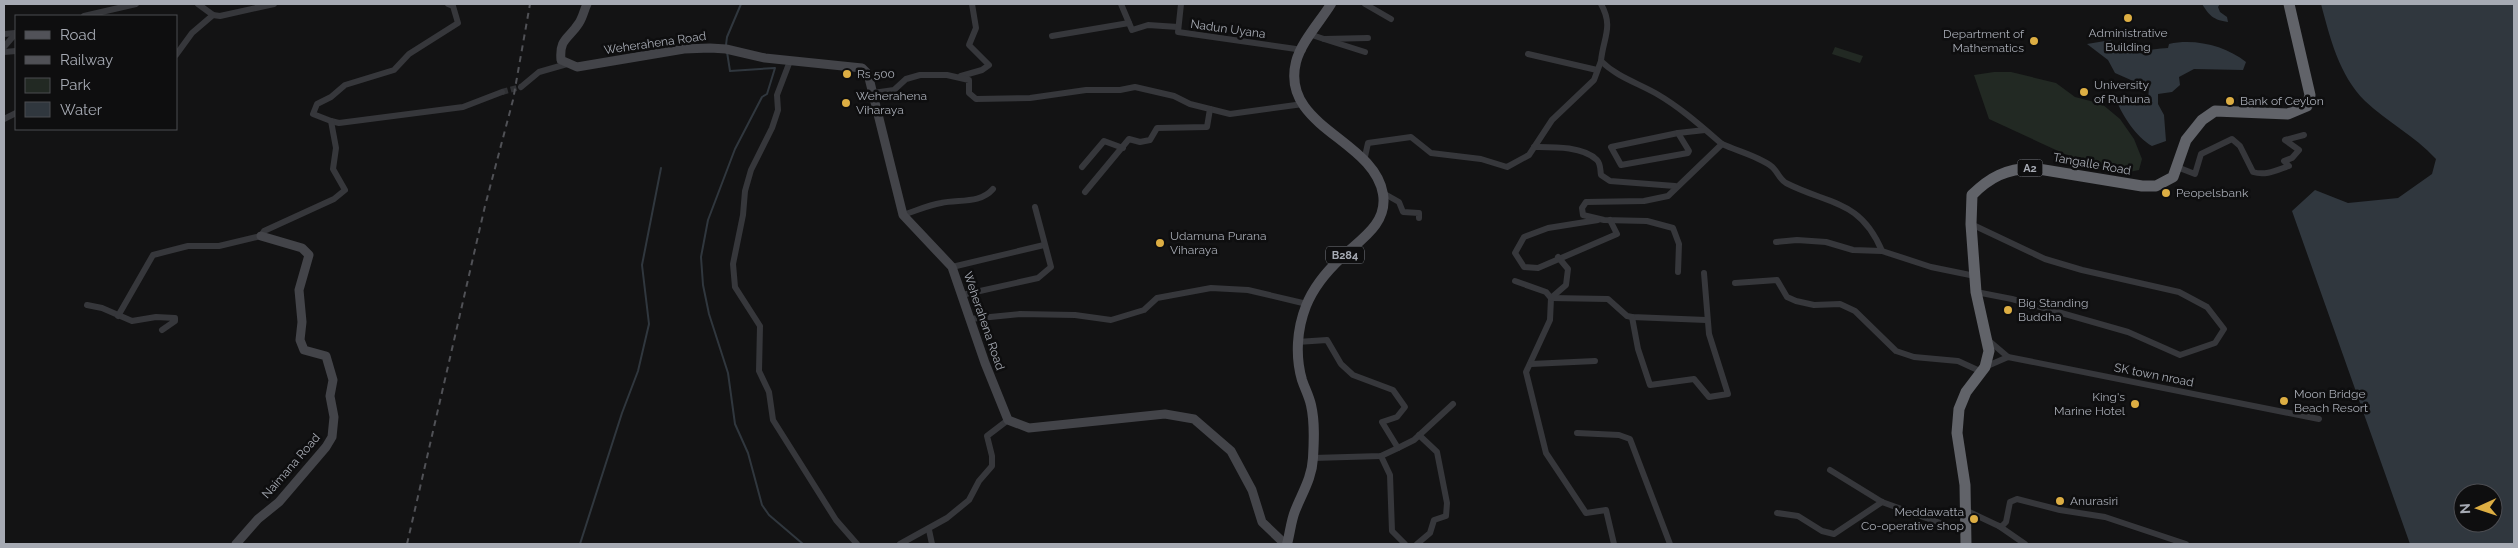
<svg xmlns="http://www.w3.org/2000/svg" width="2518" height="548" font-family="Raleway,sans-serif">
  <rect width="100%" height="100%" fill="#131314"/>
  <g fill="#222923">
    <polygon points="1835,47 1863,56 1860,63 1832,54"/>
    <polygon points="1994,72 2011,72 2056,83 2075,97 2102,104 2120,119 2134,139 2142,159 2139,170 2124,173 2069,156 1989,119 1974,75"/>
  </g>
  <g fill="#30373e" fill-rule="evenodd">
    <path d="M2202 4H2220L2218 7 2220 12 2227 17 2228 22C2213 20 2209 15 2202 4Z"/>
    <path d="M2321 4H2514V544H2410L2292 211 2315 190 2348 203 2398 198 2432 174 2436 159C2414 135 2387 122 2365 101 2339 75 2330 38 2321 4ZM2463 493H2493V523H2463Z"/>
    <path d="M2111 40 2112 44C2126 55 2151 49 2168 48L2169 44C2195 38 2226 46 2246 62L2243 70 2194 69 2179 77 2180 85 2172 92 2158 94V104L2164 115 2166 141 2152 146C2136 137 2123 116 2116 100L2130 97 2148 99 2149 88 2115 73 2108 60 2087 44Z"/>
  </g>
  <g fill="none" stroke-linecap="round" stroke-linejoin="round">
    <g stroke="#30373e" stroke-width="2">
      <polyline points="726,45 727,37 741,4"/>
      <polyline points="727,52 730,71 775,68 767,94 762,97 735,149 708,220 701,257 703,285 709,314 728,373 735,424 748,453 762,505 769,515 803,544"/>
      <polyline points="580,544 622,413 638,371 649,324 642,265 661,168"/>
    </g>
    <polyline stroke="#303134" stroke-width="6" stroke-dasharray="6 3" stroke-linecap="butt" points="502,92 521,87"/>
    <g stroke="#36373b" stroke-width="6">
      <polyline points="198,4 213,15 220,16 274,4"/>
      <polyline points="1121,4 1132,30 1148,25 1178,27"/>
      <polyline points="1181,4 1178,32 1303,50"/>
      <polyline points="1365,4 1391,19"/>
      <path d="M1601 4C1614 27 1603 38 1601 61 1617 77 1638 83 1657 94 1681 108 1701 126 1722 144L1668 196 1644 201 1586 202 1582 208 1583 215 1604 220 1647 221 1673 228 1679 244 1678 272"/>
      <polyline points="84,16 136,4"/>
      <polyline points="4,34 16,33"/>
      <polyline points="1312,35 1324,39 1368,38"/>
      <polyline points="1052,36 1129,23"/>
      <polyline points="1324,39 1365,52"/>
      <polyline points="4,47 16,33"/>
      <polyline points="4,52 16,51"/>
      <polyline points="1528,54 1597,70"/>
      <polyline points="176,55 192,33 213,15"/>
      <polyline points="790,61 777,95 778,110 772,128 751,170 745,191 743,215 733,264 735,287 760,326 759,371 769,392 773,420 836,520 857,544"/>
      <polyline points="961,76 982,70 989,65 969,45 976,28 972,4"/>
      <polyline points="521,87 539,72 567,64"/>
      <polyline points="873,93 894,90 906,79 920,75 947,75 969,80 969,93 976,99 1030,98 1086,90 1120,90 1135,87 1174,96 1190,104 1230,114 1303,104"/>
      <polyline points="4,119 16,113"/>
      <polyline points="331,121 339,123 463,107 502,92"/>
      <polygon points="1678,133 1689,151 1688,153 1621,165 1611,147"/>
      <polyline points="1678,133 1705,130"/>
      <path d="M1722 144C1737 151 1758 156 1771 166 1777 170 1779 179 1786 183 1829 205 1860 199 1882 251"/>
      <path d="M1534 147C1552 147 1583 146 1597 160 1601 164 1600 170 1601 175L1610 181 1675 186"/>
      <polyline points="1364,161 1368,143 1411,137 1431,153 1481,159 1507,167 1529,155 1552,120 1594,80 1601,61"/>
      <polyline points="1082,167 1104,141 1123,148"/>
      <path d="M2177 167 2195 174 2201 154 2232 139 2240 146 2253 172C2266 176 2277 170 2289 166L2284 161 2292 158 2299 150 2285 140 2304 135"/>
      <polyline points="1085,192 1129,139 1140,142 1150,140 1157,128 1207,127 1210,109"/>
      <polyline points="1383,193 1399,202 1403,212 1419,213 1419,218"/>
      <path d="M903 215C916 211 928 205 941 203 959 199 980 204 993 189"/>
      <polyline points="1598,220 1548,228 1524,237 1515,253 1524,267 1538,268 1617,234 1610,220"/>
      <polyline points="1971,224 2045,259 2082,270 2179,292 2207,307 2224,329 2215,343 2180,355 2128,332 2012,299 1976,292"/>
      <polyline points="1776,242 1797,240 1826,242 1853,250 1882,251 1931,267 1975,276"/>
      <polyline points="952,267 1044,245"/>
      <polyline points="1515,281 1546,292 1551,298 1550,320 1526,372 1546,453 1586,513 1606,510 1614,544"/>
      <polyline points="1735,283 1777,280 1787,297 1796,301 1814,305 1840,304 1855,311 1896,351 1914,357 1958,361 1982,372"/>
      <polyline points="962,295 1038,278 1051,267 1035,207"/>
      <polyline points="1551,298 1608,299 1627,316 1632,317 1706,320"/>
      <polyline points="1551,298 1566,285 1568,269 1558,257"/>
      <polyline points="87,305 102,308 132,321 156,317 175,318 175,321 162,330"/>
      <polyline points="118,316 153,255 188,246 219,246 261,236 264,231 334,199 345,190 333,169 336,148 331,121 313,114 317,104 331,97 345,85 394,70 409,54 458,23 453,6 448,4"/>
      <polyline points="1632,317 1638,349 1650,385 1694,379 1709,397 1728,394 1709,334 1704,273"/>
      <polyline points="970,319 1020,314 1075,315 1111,320 1144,310 1157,298 1211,288 1248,290 1307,304"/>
      <polyline points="1988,340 2008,357"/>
      <polyline points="1297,342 1327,340 1341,364 1353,375 1393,390 1405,407 1397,417 1382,422 1398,448 1381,456 1313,458"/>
      <polyline points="1531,364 1595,361"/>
      <polyline points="1985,367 2008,357 2319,419"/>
      <polyline points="1577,433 1619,435 1630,439 1670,544"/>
      <polyline points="1398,448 1414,440 1453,404"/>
      <polyline points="1381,456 1390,475 1392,531 1405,544"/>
      <polyline points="1830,470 1882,502 1965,532"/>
      <polyline points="1965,510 2001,527 2006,522 2010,502 2017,499 2060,510 2105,517 2186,544"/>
      <polyline points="1777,513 1798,516 1822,531 1834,534 1882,502"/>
      <polyline points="1999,526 2025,544"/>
      <polyline points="929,530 932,544"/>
      <polyline points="900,544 947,518 969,500 979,481 992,466 992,456 987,436 1008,420"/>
      <polyline points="1417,544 1430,533 1434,520 1446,516 1447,503 1437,452 1419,435"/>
    </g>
    <g stroke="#434449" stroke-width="9">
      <path d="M587 4C584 10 583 17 579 23 569 39 559 38 561 60L577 67 684 49 710 48 726 49 765 58 862 68 868 74 903 215 952 267 985 363 1008 420 1029 428 1165 414 1194 419 1231 451 1252 490 1262 522 1285 544"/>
      <polyline points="236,544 258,519 279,502 326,447 332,437 334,417 330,396 333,380 326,356 304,350 300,340 302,322 299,290 309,255 302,248 261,236"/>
    </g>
    <path stroke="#515258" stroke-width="10" d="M1287 544C1290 533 1291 521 1295 511 1302 493 1312 478 1313 458 1314 441 1315 422 1311 405 1309 396 1305 389 1302 380 1295 356 1297 329 1306 306 1313 288 1328 270 1342 257 1360 240 1388 224 1383 194 1374 139 1280 127 1296 62 1301 42 1320 22 1331 4"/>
    <path stroke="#616369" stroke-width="11" d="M1966 544 1965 485 1957 433 1959 409 1966 392 1985 367 1989 351 1976 292 1971 224 1972 195C1990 177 2006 169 2032 168L2142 186H2156L2173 177 2186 140 2202 120 2215 111 2288 114 2307 106 2310 95 2289 4"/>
    <polyline stroke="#505156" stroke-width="2" stroke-dasharray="6 5" stroke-linecap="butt" points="407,544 485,206 513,100 530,4"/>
  </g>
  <g fill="#ddae43" stroke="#0e0e0f" stroke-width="2">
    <circle cx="2128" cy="18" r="5"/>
    <circle cx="2034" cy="41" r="5"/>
    <circle cx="847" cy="74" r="5"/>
    <circle cx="2084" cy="92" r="5"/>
    <circle cx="2230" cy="101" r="5"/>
    <circle cx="846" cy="103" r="5"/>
    <circle cx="2166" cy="193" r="5"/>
    <circle cx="1160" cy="243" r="5"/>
    <circle cx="2008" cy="310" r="5"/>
    <circle cx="2284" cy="401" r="5"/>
    <circle cx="2135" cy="404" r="5"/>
    <circle cx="2060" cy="501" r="5"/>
    <circle cx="1974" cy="519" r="5"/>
  </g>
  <g text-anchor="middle" stroke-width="5" stroke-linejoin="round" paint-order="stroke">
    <g fill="#0e0e0f" stroke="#787b82" stroke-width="1">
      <rect x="2017.5" y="159.5" width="25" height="17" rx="4"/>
      <rect x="1326" y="246.5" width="38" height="17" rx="4"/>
    </g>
    <g font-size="11" font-weight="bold" fill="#a6aab3">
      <text x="2030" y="172">A2</text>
      <text x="1345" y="259">B284</text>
    </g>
    <g font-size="12" fill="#a6aab3" stroke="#0e0e0f">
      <text transform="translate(1228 29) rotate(8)" y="4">Nadun Uyana</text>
      <text transform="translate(655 43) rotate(-8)" y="4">Weherahena Road</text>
      <text transform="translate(2092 164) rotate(10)" y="4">Tangalle Road</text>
      <text transform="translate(984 321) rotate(71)" y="4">Weherahena Road</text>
      <text transform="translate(2154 375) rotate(11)" y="4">SK town nroad</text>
      <text transform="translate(291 466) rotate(-49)" y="4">Naimana Road</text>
    </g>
    <g font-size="12" fill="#a6aab3" stroke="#0e0e0f" text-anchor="start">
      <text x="2128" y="37" text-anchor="middle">Administrative<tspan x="2128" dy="14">Building</tspan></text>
      <text x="2024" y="38" text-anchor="end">Department of<tspan x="2024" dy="14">Mathematics</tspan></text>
      <text x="857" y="78">Rs 500</text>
      <text x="2094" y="89">University<tspan x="2094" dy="14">of Ruhuna</tspan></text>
      <text x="856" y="100">Weherahena<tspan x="856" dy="14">Viharaya</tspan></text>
      <text x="2240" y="105">Bank of Ceylon</text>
      <text x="2176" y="197">Peopelsbank</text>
      <text x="1170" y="240">Udamuna Purana<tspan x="1170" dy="14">Viharaya</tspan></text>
      <text x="2018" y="307">Big Standing<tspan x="2018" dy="14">Buddha</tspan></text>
      <text x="2294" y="398">Moon Bridge<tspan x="2294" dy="14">Beach Resort</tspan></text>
      <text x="2125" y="401" text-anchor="end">King's<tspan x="2125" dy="14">Marine Hotel</tspan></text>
      <text x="2070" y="505">Anurasiri</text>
      <text x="1964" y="516" text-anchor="end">Meddawatta<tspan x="1964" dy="14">Co-operative shop</tspan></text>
    </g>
  </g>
  <rect width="2518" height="548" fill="none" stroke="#a6aab3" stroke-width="10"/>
  <rect x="15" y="15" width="162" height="115" fill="#0e0e0f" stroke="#4b4c51"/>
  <rect x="25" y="31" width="25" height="8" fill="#515258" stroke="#4b4c51"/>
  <text x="60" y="40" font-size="15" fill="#a6aab3">Road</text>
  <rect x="25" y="56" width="25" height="8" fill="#505156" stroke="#4b4c51"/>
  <text x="60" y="65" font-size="15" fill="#a6aab3">Railway</text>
  <rect x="25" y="78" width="25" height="15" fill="#222923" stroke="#4b4c51"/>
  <text x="60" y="90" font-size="15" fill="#a6aab3">Park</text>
  <rect x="25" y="102" width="25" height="15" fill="#30373e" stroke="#4b4c51"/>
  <text x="60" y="115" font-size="15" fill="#a6aab3">Water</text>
  <g transform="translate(2478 508) rotate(267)"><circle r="24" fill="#0e0e0f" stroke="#4b4c51"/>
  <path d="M0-4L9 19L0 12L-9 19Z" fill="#ddae43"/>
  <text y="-8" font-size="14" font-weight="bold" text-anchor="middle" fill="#a6aab3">N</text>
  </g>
</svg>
